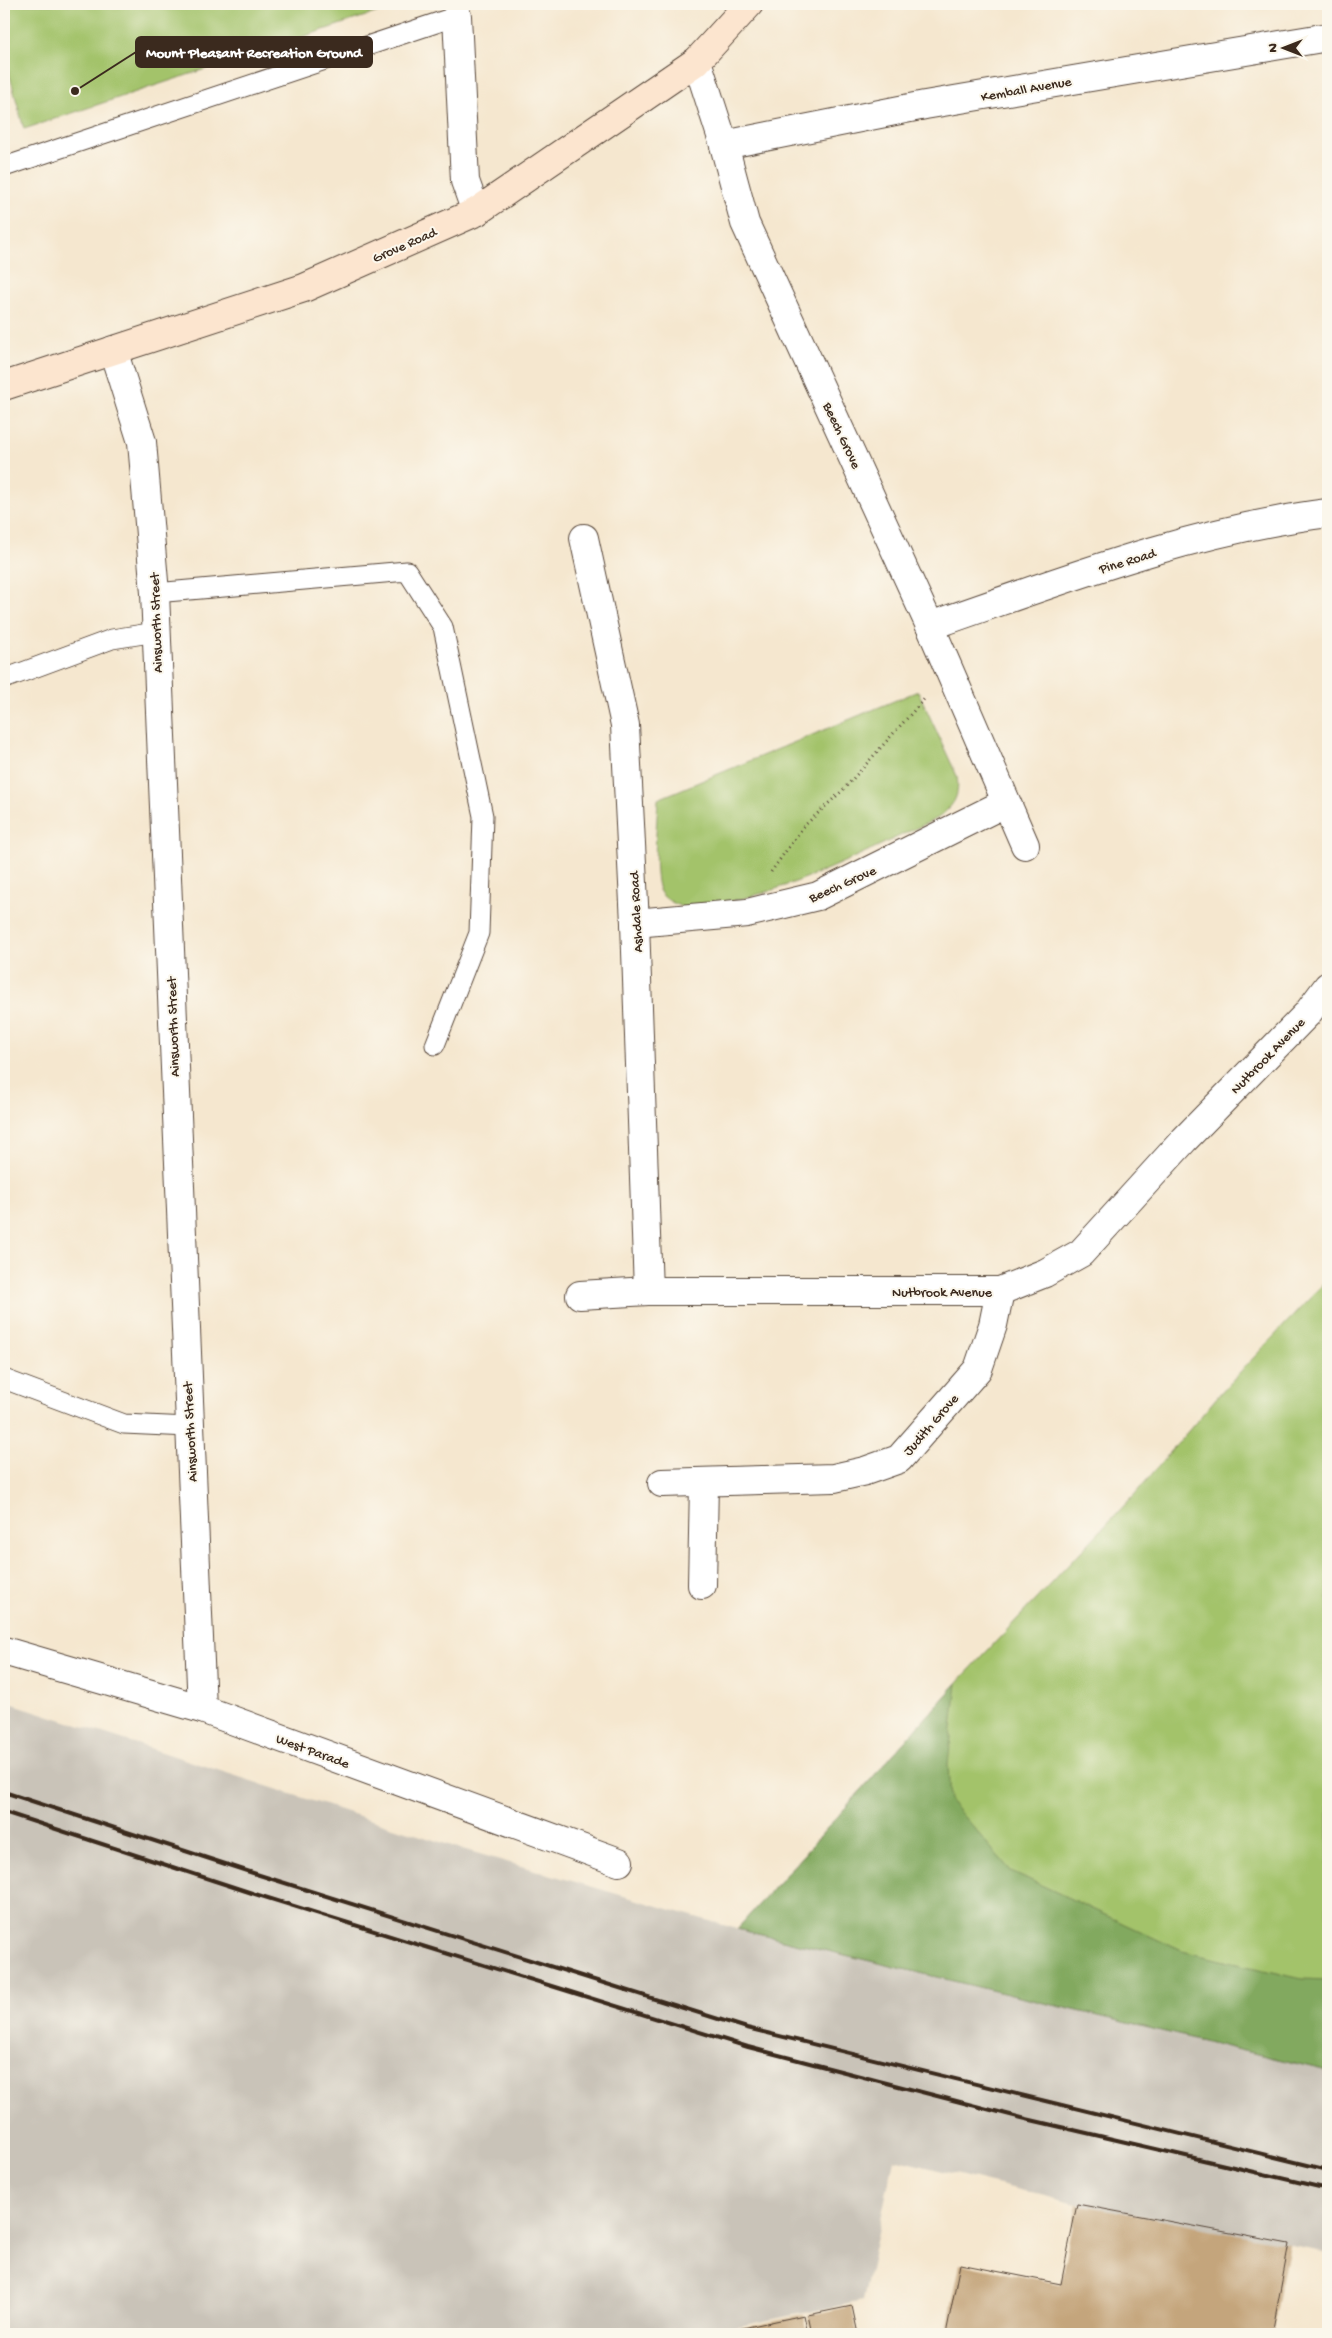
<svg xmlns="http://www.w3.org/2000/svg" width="1332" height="2338" font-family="'Gochi Hand',sans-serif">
  <rect width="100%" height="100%" fill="#fbf7ec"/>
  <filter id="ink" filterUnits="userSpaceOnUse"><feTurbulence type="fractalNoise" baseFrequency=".02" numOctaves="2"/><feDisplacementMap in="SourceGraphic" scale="10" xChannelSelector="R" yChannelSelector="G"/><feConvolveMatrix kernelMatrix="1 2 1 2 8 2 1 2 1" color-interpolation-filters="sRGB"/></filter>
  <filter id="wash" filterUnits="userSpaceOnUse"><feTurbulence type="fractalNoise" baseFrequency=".0096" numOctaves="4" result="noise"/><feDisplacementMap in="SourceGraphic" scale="20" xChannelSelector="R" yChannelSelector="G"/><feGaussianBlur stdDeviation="1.12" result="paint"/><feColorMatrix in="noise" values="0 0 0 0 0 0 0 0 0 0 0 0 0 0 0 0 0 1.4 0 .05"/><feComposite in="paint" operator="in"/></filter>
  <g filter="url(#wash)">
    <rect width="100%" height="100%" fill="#f5e7cf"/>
    <polygon fill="#c9c3b8" points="4,1701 452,1846 737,1929 1328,2071 1328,2252 1077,2204 894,2159 863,2301 700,2334 4,2334"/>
    <g fill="#a3c36b" stroke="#6f7644">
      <polygon points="4,4 402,4 24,129 4,54"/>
      <path d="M918 691 957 776C960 797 954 805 938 818 857 855 774 902 684 908 675 904 663 899 659 890 652 871 657 821 658 799Z"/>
      <polygon points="1328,1279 1328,2071 737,1929 957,1683 1135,1494 1223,1390"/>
    </g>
    <polygon fill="#82a95f" stroke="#5e6a3e" points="957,1683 948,1764 950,1801 1011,1871 1182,1951 1302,1979 1328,1980 1328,2071 737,1929"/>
    <g id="blocks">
      <g fill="#c4a57b">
        <polygon points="1077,2204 1289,2244 1272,2334 946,2334 960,2264 1061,2284"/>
        <polygon points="852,2306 858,2334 812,2334 808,2315"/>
        <polygon points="804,2315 808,2334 719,2334 719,2333"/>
      </g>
    </g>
  </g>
  <g filter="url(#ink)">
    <use href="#blocks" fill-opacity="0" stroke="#574639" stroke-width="1"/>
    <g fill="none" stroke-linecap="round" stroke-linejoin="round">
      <g stroke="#574639" stroke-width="21">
        <g id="lane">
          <polyline points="4,167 457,16 457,5"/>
          <polyline points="155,593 407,571 443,627 483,816 479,933 435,1045"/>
          <polyline points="4,679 112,639 156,632"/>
          <polyline points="4,1379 124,1424 189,1427"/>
        </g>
      </g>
      <g stroke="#574639" stroke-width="30">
        <g id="street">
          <polyline points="457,16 465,181 476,212"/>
          <polyline points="697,61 724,145 745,223 930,626 1025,845"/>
          <polyline points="724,145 925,105 1328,37"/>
          <polyline points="113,350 142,442 155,593 202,1709"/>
          <polyline points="584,538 625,725 635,923 648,1291"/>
          <path d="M930 626C1060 581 1192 530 1328 513"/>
          <polyline points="635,923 747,913 818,896 1005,803"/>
          <polyline points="580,1295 648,1291 1000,1291 1045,1273 1081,1253 1184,1140 1307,1014 1328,986"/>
          <polyline points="662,1483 834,1478 865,1471 899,1459 978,1369 993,1325 1000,1291"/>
          <polyline points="702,1585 704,1483"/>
          <polyline points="4,1651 202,1709 619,1862"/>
        </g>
      </g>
      <g stroke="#574639" stroke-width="30">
        <polyline id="secondary" points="4,386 304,288 476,212 697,61 749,4"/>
      </g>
      <polyline stroke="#574639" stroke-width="3" stroke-dasharray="1 4" stroke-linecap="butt" points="771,872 803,827 843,790 926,697"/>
      <use href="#lane" stroke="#fff" stroke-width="19"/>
      <use href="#street" stroke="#fff" stroke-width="28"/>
      <use href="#secondary" stroke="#fce5cf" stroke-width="28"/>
      <g stroke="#3b2a1e" stroke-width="4">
        <polyline points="4,1792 253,1873 747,2028 1328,2170"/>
        <polyline points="4,1812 255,1894 748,2047 1022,2118 1328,2189"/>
      </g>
    </g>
  </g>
  <g text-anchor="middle" stroke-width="4" stroke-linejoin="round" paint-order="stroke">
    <g font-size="14" fill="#3b2a1e" stroke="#fbf7ec">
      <text transform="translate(1026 88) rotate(-10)" y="5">Kemball Avenue</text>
      <text transform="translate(404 244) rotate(-24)" y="5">Grove Road</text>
      <text transform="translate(843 435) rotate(65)" y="5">Beech Grove</text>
      <text transform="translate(1127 560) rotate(-17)" y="5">Pine Road</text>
      <text transform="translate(155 623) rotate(-92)" y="5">Ainsworth Street</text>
      <text transform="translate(842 883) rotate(-24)" y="5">Beech Grove</text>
      <text transform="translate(635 912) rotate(-93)" y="5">Ashdale Road</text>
      <text transform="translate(172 1027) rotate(-92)" y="5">Ainsworth Street</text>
      <text transform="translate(1267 1055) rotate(-46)" y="5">Nutbrook Avenue</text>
      <text x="942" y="1296">Nutbrook Avenue</text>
      <text transform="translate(930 1424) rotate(-49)" y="5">Judith Grove</text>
      <text transform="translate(189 1432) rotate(-93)" y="5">Ainsworth Street</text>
      <text transform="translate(313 1750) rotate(20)" y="5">West Parade</text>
    </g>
  </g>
  <path fill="none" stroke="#3b2a1e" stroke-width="2" d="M75 91L136 52"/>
  <circle fill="#3b2a1e" stroke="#fbf7ec" stroke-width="2" cx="75" cy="91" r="5"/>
  <rect fill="#3b2a1e" stroke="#3b2a1e" stroke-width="2" x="136" y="37" width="236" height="30" rx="5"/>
  <g font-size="15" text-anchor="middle" font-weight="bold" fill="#fff">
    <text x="254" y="57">Mount Pleasant Recreation Ground</text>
  </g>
  <rect width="1332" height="2338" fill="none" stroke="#fbf7ec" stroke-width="20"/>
  <g transform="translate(1284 48) rotate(270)" stroke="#fbf7ec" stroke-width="4" paint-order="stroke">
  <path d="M0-4L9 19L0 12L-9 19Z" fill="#3b2a1e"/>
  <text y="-8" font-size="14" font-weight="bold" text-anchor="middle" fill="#3b2a1e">N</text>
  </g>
</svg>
